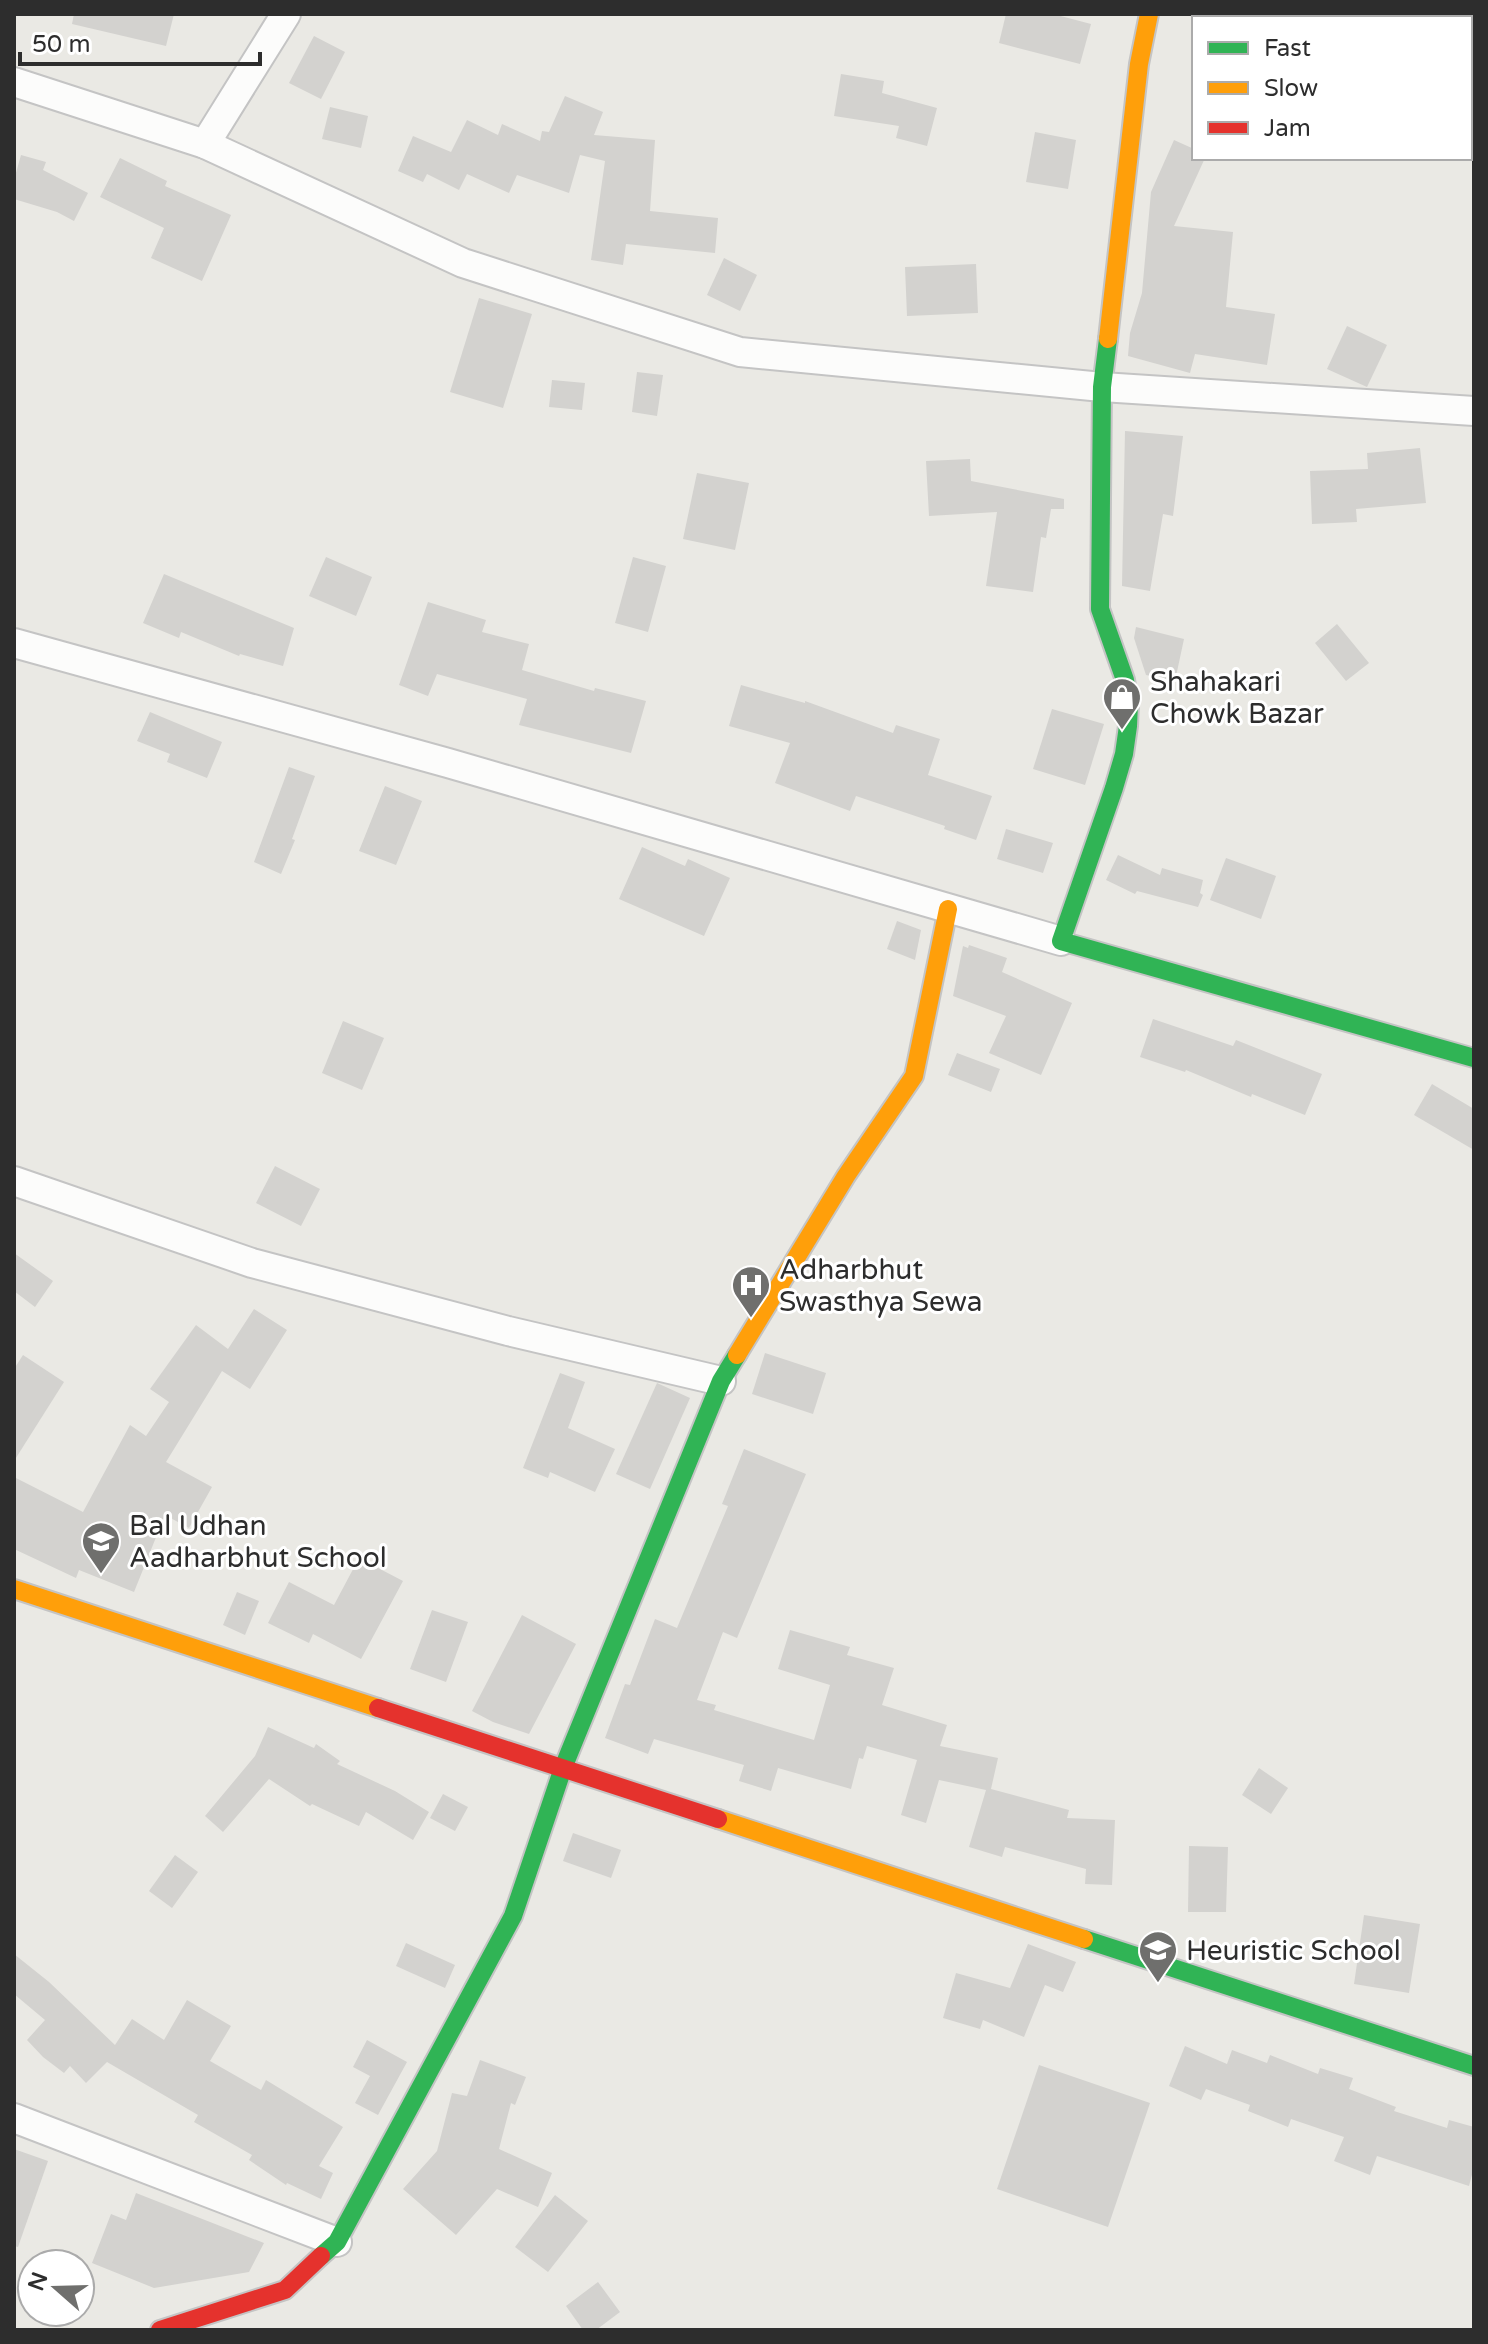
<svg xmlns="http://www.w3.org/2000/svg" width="1488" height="2344" font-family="'Varela Round',sans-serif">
  <rect width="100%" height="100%" fill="#eae9e4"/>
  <g fill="#d3d2cf">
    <polygon points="74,14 174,14 166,46 72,24"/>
    <polygon points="1006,14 1053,14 1091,24 1080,64 999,43"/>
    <polygon points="314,36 345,52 321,99 289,83"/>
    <polygon points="841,74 884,81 882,93 937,108 927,146 896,138 899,126 834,116"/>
    <polygon points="565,96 603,112 594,135 655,140 650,211 718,218 715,253 626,244 623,265 591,260 605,161 580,155 569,193 517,175 509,193 467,174 459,190 427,174 423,182 398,171 413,136 451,152 467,120 498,135 502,124 540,141 542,131 549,132"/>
    <polygon points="330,107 368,116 361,148 322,139"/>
    <polygon points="1035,132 1076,140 1068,189 1026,182"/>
    <polygon points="1174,140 1194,149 1194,158 1205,158 1174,226 1233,232 1226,307 1275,314 1267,365 1195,354 1190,373 1128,356 1130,333 1142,293 1151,192"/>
    <polygon points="21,155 46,162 43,170 88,193 74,221 57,212 14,199 14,180"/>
    <polygon points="120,158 167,181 165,186 231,215 202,281 151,258 164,228 100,197"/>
    <polygon points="724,258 757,275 740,311 707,295"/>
    <polygon points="976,264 978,313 907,316 905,267"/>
    <polygon points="479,298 532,314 503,408 450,392"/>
    <polygon points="1347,326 1387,345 1367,387 1327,369"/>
    <polygon points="637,372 663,375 657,416 632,412"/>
    <polygon points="552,380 585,383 582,410 549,407"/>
    <polygon points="1125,431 1183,436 1173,516 1163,514 1150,591 1122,586"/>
    <polygon points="1420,448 1426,503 1356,509 1357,522 1312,524 1310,471 1368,469 1367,453"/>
    <polygon points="970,459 971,481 1064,499 1064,509 1051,509 1046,538 1041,537 1033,592 986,586 997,512 929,516 926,461"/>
    <polygon points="697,473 749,483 735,550 683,539"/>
    <polygon points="326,557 372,577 356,616 309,596"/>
    <polygon points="633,557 666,566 648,632 615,623"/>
    <polygon points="164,574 294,628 283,666 240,654 239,656 181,632 179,638 143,623"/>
    <polygon points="428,602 486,620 482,632 529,644 522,670 594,691 595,688 646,701 631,753 519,725 527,699 437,674 428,696 399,685"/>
    <polygon points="1337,624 1369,663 1346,681 1315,643"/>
    <polygon points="1136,627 1184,639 1175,681 1146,675 1134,638"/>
    <polygon points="741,685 805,703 805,701 893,733 896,725 940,739 928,775 992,796 976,840 944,829 945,826 856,796 850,811 775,783 790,743 729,726"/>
    <polygon points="1052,709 1104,724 1085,785 1033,769"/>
    <polygon points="150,712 222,742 207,778 167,762 170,754 137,741"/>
    <polygon points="289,767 315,776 292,839 295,840 281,874 254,862"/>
    <polygon points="385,786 422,801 396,865 359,851"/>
    <polygon points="1006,829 1053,843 1043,873 997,859"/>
    <polygon points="642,847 685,866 688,859 730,878 704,936 619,899"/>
    <polygon points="1118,855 1160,875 1162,868 1203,880 1200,893 1203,895 1198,907 1137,891 1135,894 1106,880"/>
    <polygon points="1226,858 1276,876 1261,919 1210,900"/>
    <polygon points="897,921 921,930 915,960 887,949"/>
    <polygon points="969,945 1007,958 1002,972 1072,1003 1041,1075 989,1053 1006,1016 953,996 963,946 968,948"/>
    <polygon points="1153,1019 1233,1046 1236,1040 1322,1074 1305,1115 1252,1094 1251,1097 1186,1070 1185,1072 1140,1057"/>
    <polygon points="343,1021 384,1038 362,1090 322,1073"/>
    <polygon points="957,1053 1000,1069 991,1092 948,1075"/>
    <polygon points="1432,1084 1474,1109 1474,1150 1414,1115"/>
    <polygon points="275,1166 320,1189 301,1226 256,1203"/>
    <polygon points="14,1253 53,1281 35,1307 14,1291"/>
    <polygon points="254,1309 287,1330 250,1389 222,1371 166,1462 212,1487 189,1528 165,1515 134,1592 79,1570 76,1578 14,1549 14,1477 83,1512 130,1425 146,1436 169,1402 150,1389 196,1325 228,1349"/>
    <polygon points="765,1353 826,1373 813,1414 752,1394"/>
    <polygon points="23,1355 64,1382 14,1461 14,1369"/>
    <polygon points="560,1373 585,1382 568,1428 615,1449 595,1492 550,1472 548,1478 523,1468"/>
    <polygon points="657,1383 690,1398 650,1489 616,1474"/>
    <polygon points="744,1449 806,1474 737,1638 723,1632 697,1700 716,1705 714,1710 814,1740 830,1685 778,1669 790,1630 850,1647 847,1655 894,1668 882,1705 947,1725 940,1746 998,1758 991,1789 1069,1810 1067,1818 1115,1820 1112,1885 1085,1884 1086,1869 1005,1847 1002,1857 969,1847 986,1790 939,1780 926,1823 901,1815 917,1760 867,1746 863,1759 859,1758 851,1789 778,1768 771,1791 739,1781 744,1765 654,1739 648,1754 605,1738 625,1684 630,1685 655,1619 677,1628 728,1506 722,1504"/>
    <polygon points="359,1558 403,1581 361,1659 313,1634 309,1643 268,1623 289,1582 334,1605"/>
    <polygon points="237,1592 259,1601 245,1635 223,1625"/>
    <polygon points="432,1610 468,1622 446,1682 410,1669"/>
    <polygon points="522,1615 576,1644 529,1734 493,1722 472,1711"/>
    <polygon points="268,1727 314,1748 316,1744 340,1761 337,1764 395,1791 429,1812 413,1840 366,1812 359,1826 312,1804 310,1806 269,1779 223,1832 205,1816 255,1756"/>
    <polygon points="1259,1768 1288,1788 1271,1814 1242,1795"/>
    <polygon points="443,1794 468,1807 455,1831 430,1818"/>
    <polygon points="573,1833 621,1850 611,1878 563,1861"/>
    <polygon points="1189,1846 1228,1847 1226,1912 1188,1912"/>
    <polygon points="175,1855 198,1872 172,1908 149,1891"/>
    <polygon points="1364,1915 1420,1924 1409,1993 1354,1984"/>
    <polygon points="406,1943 455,1965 445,1988 396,1966"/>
    <polygon points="1028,1944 1076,1962 1063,1992 1045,1985 1024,2037 983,2020 980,2029 943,2018 956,1973 1010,1988"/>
    <polygon points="14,1954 49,1982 115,2045 132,2019 164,2040 187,2000 231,2026 210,2061 261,2090 266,2080 343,2127 319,2166 333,2173 321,2199 287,2183 286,2185 249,2160 252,2155 194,2122 198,2115 107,2062 86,2083 70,2066 64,2073 43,2057 27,2040 45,2020 14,1994"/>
    <polygon points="367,2040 407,2062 378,2115 355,2103 370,2076 353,2067"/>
    <polygon points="1185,2046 1227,2064 1232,2050 1267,2063 1270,2055 1318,2074 1320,2068 1353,2078 1349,2089 1396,2107 1394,2111 1447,2128 1449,2120 1474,2127 1474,2167 1469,2186 1377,2156 1370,2175 1334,2161 1344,2137 1291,2119 1288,2127 1248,2111 1250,2105 1206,2089 1201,2100 1169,2086"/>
    <polygon points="480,2060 526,2077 515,2105 511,2103 499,2149 552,2173 538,2207 497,2189 456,2235 403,2189 437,2151 452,2093 467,2096"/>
    <polygon points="1039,2065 1150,2103 1108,2227 997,2189"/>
    <polygon points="14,2149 48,2161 18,2247 14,2246"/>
    <polygon points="136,2193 264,2243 249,2272 154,2288 92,2263 111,2214 126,2220"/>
    <polygon points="555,2195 588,2221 548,2272 515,2247"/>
    <polygon points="598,2282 620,2312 596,2330 583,2330 566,2306"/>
  </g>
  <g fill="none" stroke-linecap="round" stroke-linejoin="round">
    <g stroke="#c4c4c4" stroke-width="32">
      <g id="street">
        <polyline points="14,82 205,144 463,263 740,352 1102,387 1474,411"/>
        <polyline points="205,144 286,14"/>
        <polyline points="14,643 448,763 1061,941"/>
        <polyline points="14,1181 252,1263 508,1331 721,1381"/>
        <polyline points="14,2118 337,2242"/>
      </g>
    </g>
    <g stroke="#c4c4c4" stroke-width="22">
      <g id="fast">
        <polyline points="1108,339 1102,387 1100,609 1125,680 1129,703 1128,726 1124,754 1114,788 1061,941 1474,1058"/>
        <polyline points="1084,1939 1474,2066"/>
        <polyline points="321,2256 337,2242 513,1916 563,1768 721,1381 737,1355"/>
      </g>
    </g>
    <g stroke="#c4c4c4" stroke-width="22">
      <g id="slow">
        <polyline points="1108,339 1139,64 1149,14"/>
        <polyline points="737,1355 846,1176 914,1076 948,909"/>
        <polyline points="14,1589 378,1708"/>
        <polyline points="718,1819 1084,1939"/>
      </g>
    </g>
    <g stroke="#c4c4c4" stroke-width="22">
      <g id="jam">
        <polyline points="378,1708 718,1819"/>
        <polyline points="160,2330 285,2290 321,2256"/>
      </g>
    </g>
    <use href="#street" stroke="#fcfcfb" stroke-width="28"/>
    <use href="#fast" stroke="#30b455" stroke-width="18"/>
    <use href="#slow" stroke="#ff9f0a" stroke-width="18"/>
    <use href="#jam" stroke="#e5322d" stroke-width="18"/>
  </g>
  <defs>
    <g id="shop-pin" transform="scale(2)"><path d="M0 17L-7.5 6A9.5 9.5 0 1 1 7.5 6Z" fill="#6f6f6d" stroke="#fff"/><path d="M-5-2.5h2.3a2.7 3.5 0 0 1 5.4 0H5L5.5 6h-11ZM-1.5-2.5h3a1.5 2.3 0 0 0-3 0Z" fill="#fff"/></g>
    <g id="hospital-pin" transform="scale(2)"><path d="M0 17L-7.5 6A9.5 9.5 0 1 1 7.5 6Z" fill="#6f6f6d" stroke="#fff"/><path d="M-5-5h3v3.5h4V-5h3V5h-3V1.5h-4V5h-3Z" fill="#fff"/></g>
    <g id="school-pin" transform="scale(2)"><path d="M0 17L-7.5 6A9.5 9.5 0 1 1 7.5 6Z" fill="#6f6f6d" stroke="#fff"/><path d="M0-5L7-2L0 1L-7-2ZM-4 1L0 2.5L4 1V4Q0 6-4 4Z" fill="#fff"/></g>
  </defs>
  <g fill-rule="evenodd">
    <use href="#shop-pin" x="1122" y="697"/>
    <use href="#hospital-pin" x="751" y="1285"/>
    <use href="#school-pin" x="101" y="1541"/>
    <use href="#school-pin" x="1158" y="1950"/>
  </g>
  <g text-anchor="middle" stroke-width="6" stroke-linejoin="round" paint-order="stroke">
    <g font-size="28" fill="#2d2d2d" stroke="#fff" text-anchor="start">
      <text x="1150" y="691">Shahakari<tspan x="1150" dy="32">Chowk Bazar</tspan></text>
      <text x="779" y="1279">Adharbhut<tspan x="779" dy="32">Swasthya Sewa</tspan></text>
      <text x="129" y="1535">Bal Udhan<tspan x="129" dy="32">Aadharbhut School</tspan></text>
      <text x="1186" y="1960">Heuristic School</text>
    </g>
  </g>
  <rect width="1488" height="2344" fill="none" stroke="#2d2d2d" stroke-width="32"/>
  <rect x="1192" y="16" width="280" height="144" fill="#ffffff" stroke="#ababab" stroke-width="2"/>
  <rect x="1208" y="42" width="40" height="12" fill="#30b455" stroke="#ababab" stroke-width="2"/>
  <text x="1264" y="56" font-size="24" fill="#2d2d2d">Fast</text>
  <rect x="1208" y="82" width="40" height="12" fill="#ff9f0a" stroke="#ababab" stroke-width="2"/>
  <text x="1264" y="96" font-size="24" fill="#2d2d2d">Slow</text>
  <rect x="1208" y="122" width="40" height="12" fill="#e5322d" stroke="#ababab" stroke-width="2"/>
  <text x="1264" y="136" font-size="24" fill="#2d2d2d">Jam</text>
  <g transform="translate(56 2288) rotate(290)"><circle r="38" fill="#ffffff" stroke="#ababab" stroke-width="2"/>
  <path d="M0-6L14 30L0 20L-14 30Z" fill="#6f6f6d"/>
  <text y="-12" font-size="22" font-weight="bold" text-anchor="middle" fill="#2d2d2d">N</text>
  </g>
  <path d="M20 52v12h240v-12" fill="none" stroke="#2d2d2d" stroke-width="4"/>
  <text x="32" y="52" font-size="24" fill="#2d2d2d" stroke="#ffffff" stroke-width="6" paint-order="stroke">50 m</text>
</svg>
